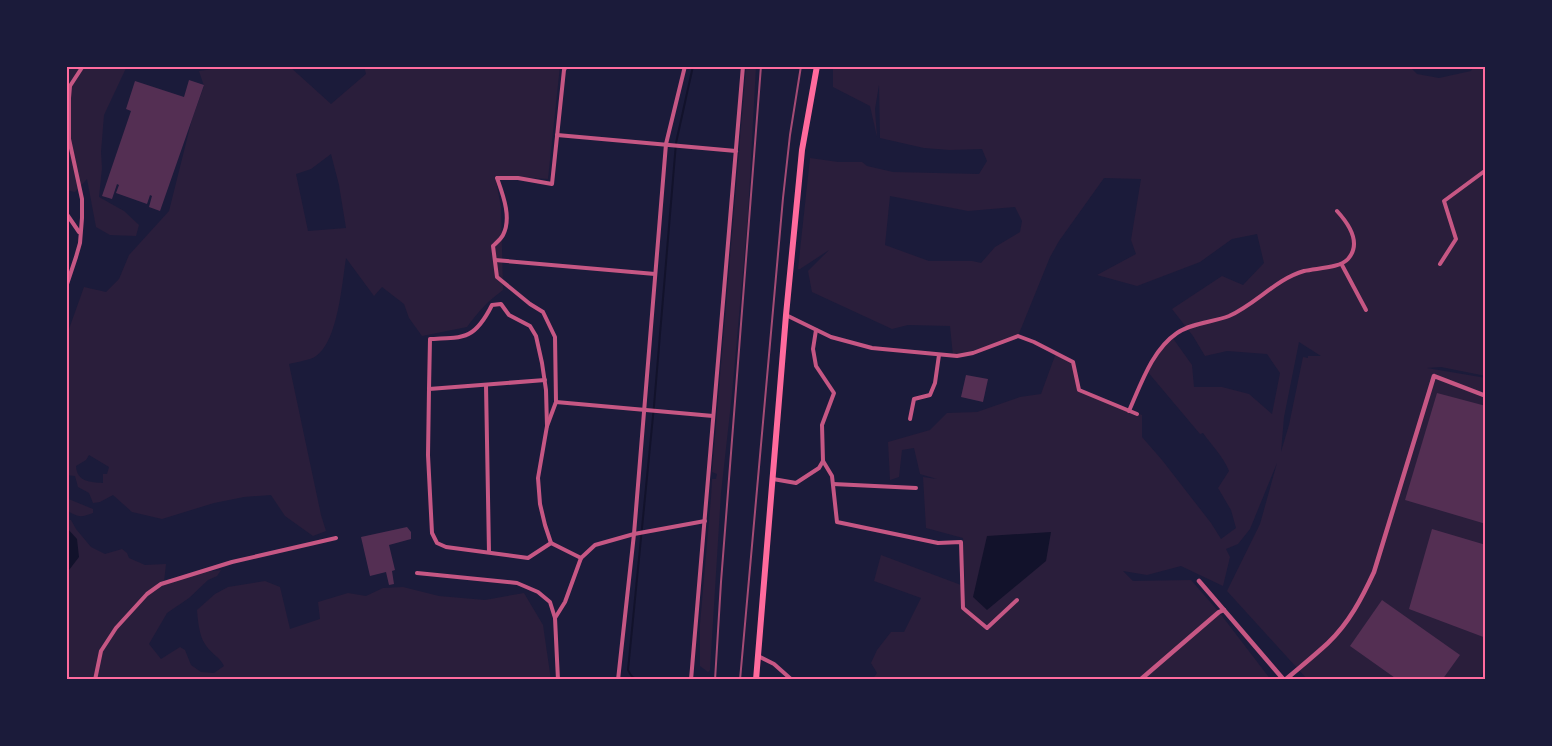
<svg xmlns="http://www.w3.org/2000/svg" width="1552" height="746" font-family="'Alegreya Sans',sans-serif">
  <rect width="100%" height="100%" fill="#1b1b3a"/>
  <g fill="#2a1e3b" fill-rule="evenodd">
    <polygon points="66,66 127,66 104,115 101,152 102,168 99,197 124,211 139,225 136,236 110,235 96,227 87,179 75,192 66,190"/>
    <path d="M233 66H289L331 104 366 74 364 66H560L548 179 495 176 501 207 503 290C488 301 478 312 467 327L422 336 409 318 404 304 382 287 374 296 346 258C342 283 338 341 316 356 311 360 296 362 289 364L321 515 326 531 313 536 285 516 271 495 244 497 214 503 162 519 132 512 113 495 100 502 93 503 89 493 78 487 75 476 66 475V348L69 329 84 287 106 292 119 279 129 255 169 211 192 119 204 86 199 71ZM331 154 339 185 346 228 308 231 296 174 311 169ZM89 455 109 467 107 474H103V483C90 482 77 482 76 466L86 460Z"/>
    <polygon points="752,66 756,66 748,215 732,394 721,493 710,670 708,672 700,666 700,624 711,498 712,479 716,479 717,474 712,472 746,68"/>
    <path d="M833 66H1409L1417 74 1439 78 1471 71 1474 66H1486V376L1441 367 1427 368 1486 378V668L1478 680H1308L1227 591 1260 524 1277 463 1250 529 1238 544 1226 549 1230 557 1223 586 1181 566 1147 575 1123 571 1133 581 1191 580 1219 612 1271 680H872L877 673 871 663 877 650 891 632H904L921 598 874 581 881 555 961 585 962 612 965 595 963 538 926 528 923 477 937 479 920 474 914 448 902 450 899 477 890 480 888 442 930 430 947 413 977 412 1020 397 1041 394 1056 353 1073 362 1080 390 1142 415V437L1162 460 1211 523 1221 539 1236 528 1231 510 1218 488 1229 471C1223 456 1212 446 1203 433L1200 434 1147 371 1159 353 1172 337 1192 365 1194 387H1222L1249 394 1272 414 1280 373 1267 354 1227 351 1205 356 1193 336 1172 309 1222 276 1243 285 1264 263 1257 234 1232 239 1200 262 1137 286 1097 275 1136 254 1131 240 1141 179 1104 178 1059 241 1050 257 1018 336 973 353 953 356 950 326 908 325 892 329 812 292 808 271 829 250 800 269H798L810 158 838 162H862L867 166 893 172 979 174 987 161 982 149 950 150 924 148 880 138 879 85 875 109 877 137 870 106 833 87ZM890 196 968 211 1015 207 1022 221 1020 232 995 247 981 263 972 261H929L885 245ZM1299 342 1321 356H1308V358L1303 357 1289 425 1281 452 1284 417Z"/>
    <path d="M66 498 93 509V513C80 518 78 517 66 510Z"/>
    <path d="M66 519 71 520 76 529 91 547 105 554 122 549 127 553 129 558 145 565 166 564 164 582 195 573 221 570 217 576 208 580 189 598 167 613 149 644 161 659 180 647 185 650 191 665 201 672 214 673 224 666C219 656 210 653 205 644 199 635 198 621 197 610L215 594 228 587 265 581 280 587 290 629 320 619 318 602 348 593 366 596 383 588 403 587 439 596 485 600 524 593 543 625 551 680H66Z"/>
  </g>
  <g fill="#12122b">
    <polygon points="66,527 77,539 79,557 66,574"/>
    <polygon points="1051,532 1046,561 987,610 973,597 987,536"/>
  </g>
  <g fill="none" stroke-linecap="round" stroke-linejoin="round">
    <path stroke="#12122b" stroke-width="2" d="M639 680C633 679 630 675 628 670L654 406 676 143 693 66"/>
  </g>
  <g fill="#542f53">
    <polygon points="189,80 204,85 160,211 149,207 152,196 150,195 147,204 116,193 119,185 117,184 112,199 102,196 131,111 126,109 135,81 184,97"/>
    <polygon points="966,375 988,379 983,402 961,397"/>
    <polygon points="1437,393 1486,406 1486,524 1405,500"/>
    <polygon points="407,527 411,532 411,539 389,545 395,570 392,571 394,584 389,585 386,572 370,576 361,537"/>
    <polygon points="1432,529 1486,545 1486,638 1409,609"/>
    <polygon points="1382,600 1460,655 1442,680 1398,680 1350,646"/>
  </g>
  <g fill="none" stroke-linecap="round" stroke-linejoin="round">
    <g stroke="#c65784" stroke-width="4">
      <polyline points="557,135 736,151"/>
      <polyline points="66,213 79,232"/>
      <polyline points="495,260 655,274"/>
      <polyline points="1440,264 1456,239 1444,201 1486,170"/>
      <polyline points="1342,265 1366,310"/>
      <polyline points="66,287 76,257 80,243 82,218 82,199 69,139 69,98 70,86 83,66"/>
      <polyline points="786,315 831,337 872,348 957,356 973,353 1018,336 1034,342 1073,362 1079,390 1137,414"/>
      <polyline points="545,380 429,389 428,455 432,533 437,543 446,547 528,558 551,543"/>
      <polyline points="486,385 489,552"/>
      <path d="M429 389 430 339C465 338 475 339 492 305L501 304 509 315 530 326 536 336 542 363 546 390 547 426 538 478 540 504 545 525 551 543 581 558"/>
      <polyline points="556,402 713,416"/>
      <path d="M1129 411C1141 384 1152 350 1177 333 1191 323 1214 322 1229 316 1256 304 1276 279 1304 271 1317 268 1340 268 1348 259 1362 243 1348 223 1337 211"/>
      <polyline points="910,419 914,399 930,395 935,383 939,355"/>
      <path d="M547 426 556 402 555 337 543 312 530 304 497 277 493 246C496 243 501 239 503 235 512 218 503 195 497 178H518L552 184 564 70 566 66"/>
      <polyline points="823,461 832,476 837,522 938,543 961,542 963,608 987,628 1017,600"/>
      <polyline points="773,479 796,483 819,468 823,461 822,425 834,393 816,366 813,349 816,330"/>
      <polyline points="833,484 916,488"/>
      <polyline points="417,573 517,583 538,592 550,602 555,618 558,680"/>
      <polyline points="555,618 565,602 581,558 595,545 634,534 705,521"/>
      <polyline points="758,656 774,664 792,680"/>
      <polyline points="95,680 101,651 116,628 147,594 161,584 232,562 336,538"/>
      <polyline points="618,680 634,534 666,144 685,66"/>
      <polyline points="691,680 743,66"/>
    </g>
    <g stroke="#c65784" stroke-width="4.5">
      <polyline points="1199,581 1284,680"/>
      <polyline points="1140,680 1219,612 1224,610"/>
      <path d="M1285 680C1299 668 1314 656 1328 643 1349 623 1362 598 1374 572L1434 376 1486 396"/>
    </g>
    <polyline stroke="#ff6b9d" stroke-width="6" points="756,680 786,315 802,150 817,66"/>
    <g stroke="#a44b75" stroke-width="2">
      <polyline points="715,680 721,582 761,66"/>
      <polyline points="740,680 783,198 790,135 801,66"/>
    </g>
  </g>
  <rect width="1552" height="746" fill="none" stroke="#1b1b3a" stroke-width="135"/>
  <rect x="68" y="68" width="1416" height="610" fill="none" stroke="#ff6b9d" stroke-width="2"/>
</svg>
